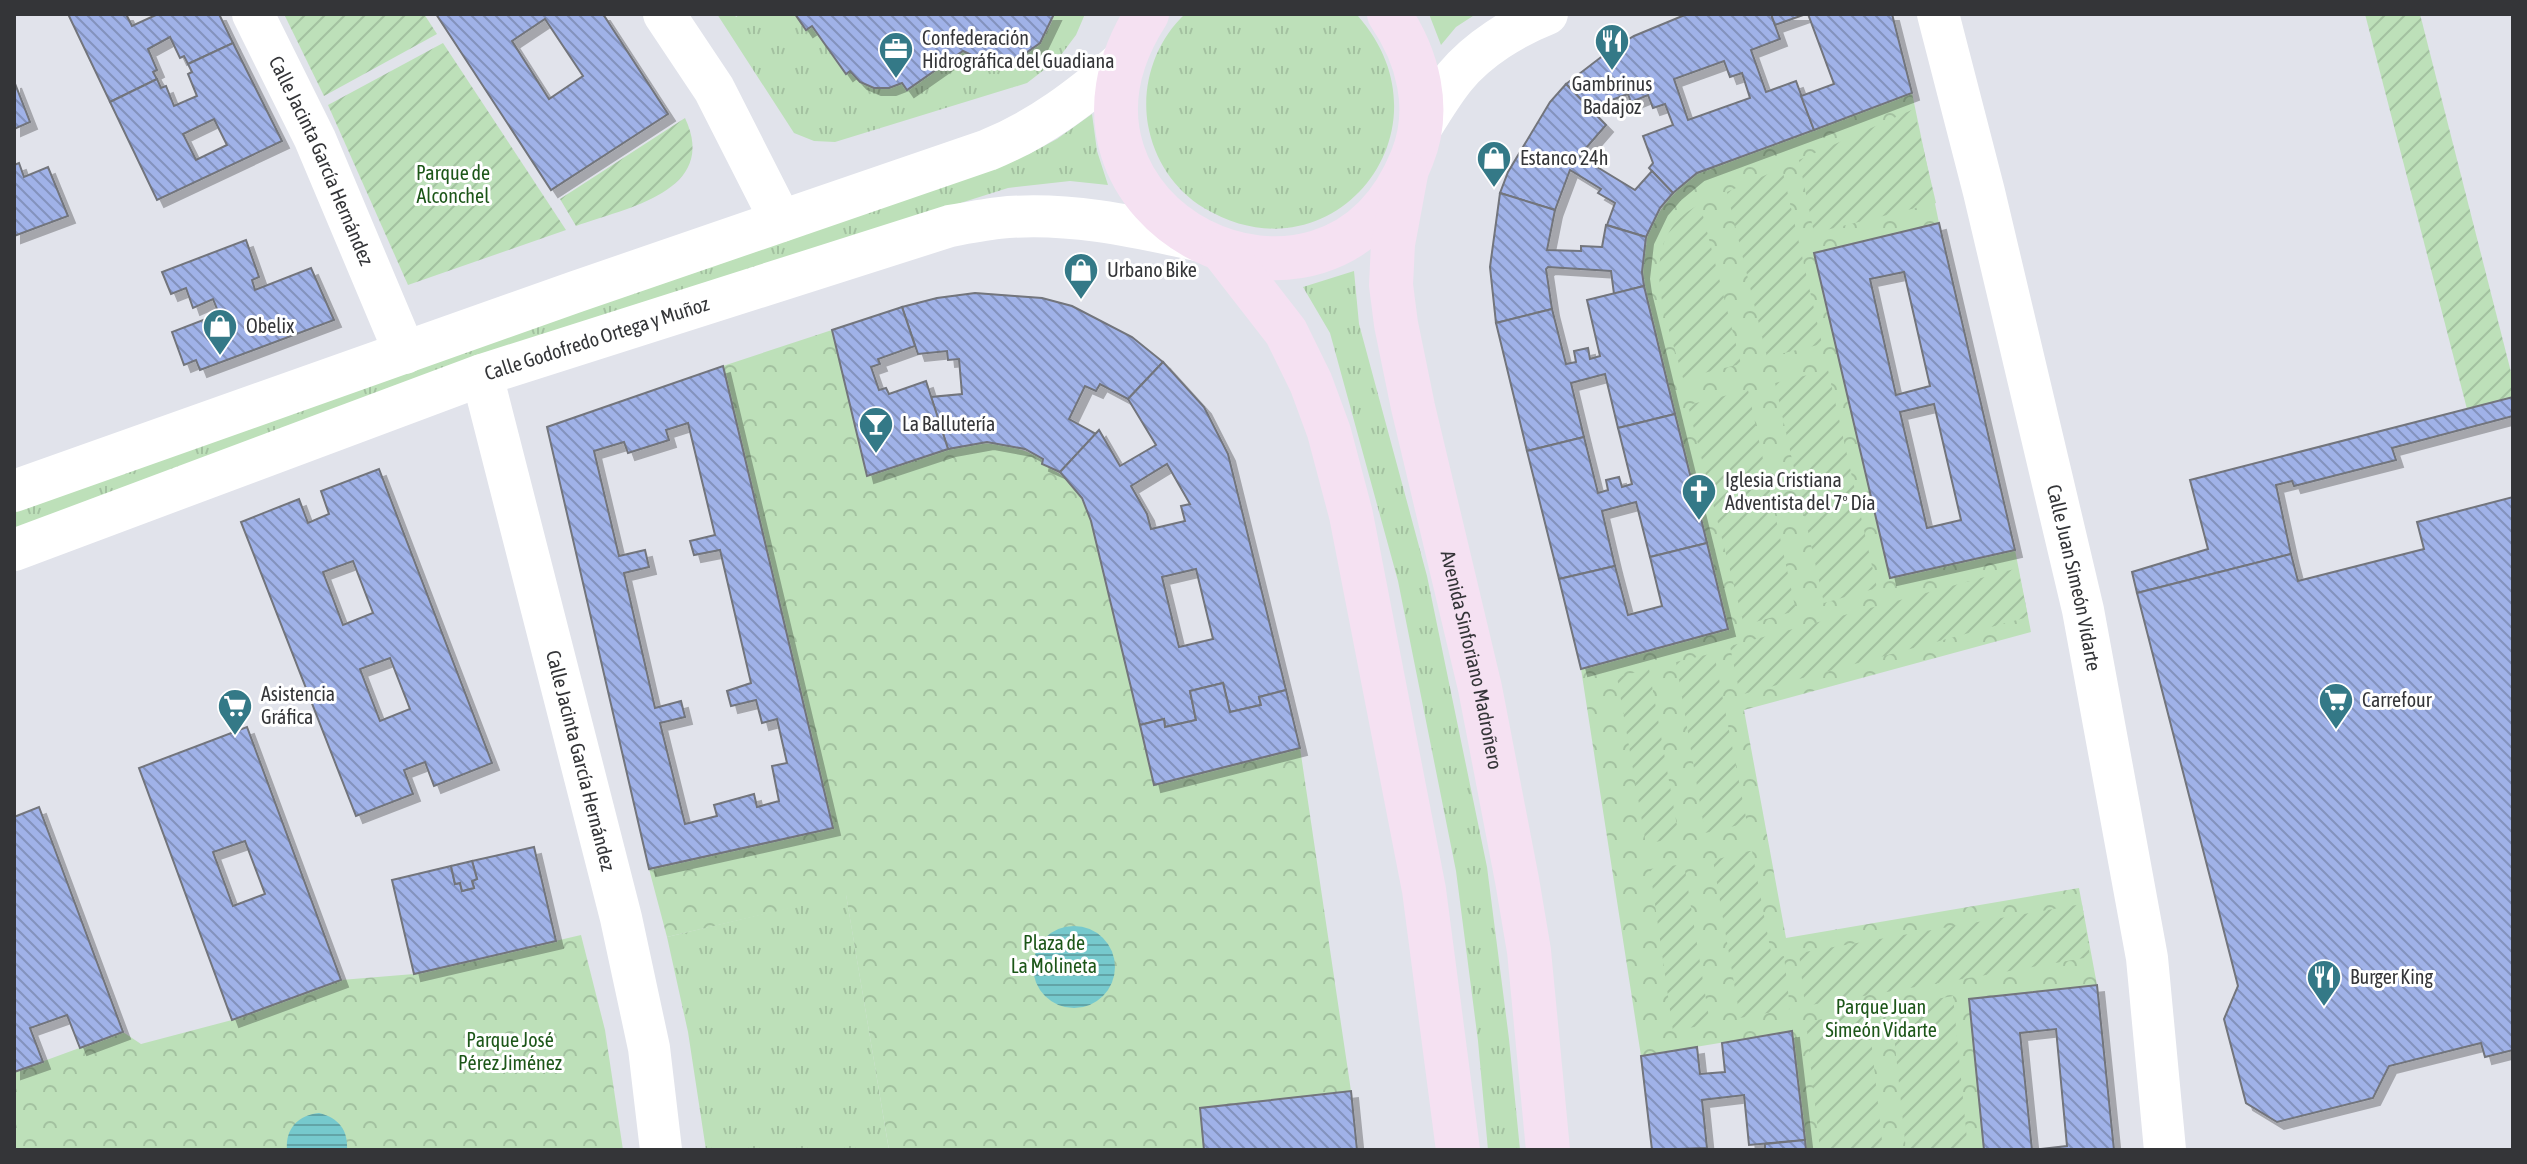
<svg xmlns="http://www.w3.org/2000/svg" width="2527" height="1164" font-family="'Asap Condensed',sans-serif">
  <defs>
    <pattern id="grass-tufts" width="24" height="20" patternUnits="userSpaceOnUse" patternTransform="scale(2)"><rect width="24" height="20" fill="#bde0b9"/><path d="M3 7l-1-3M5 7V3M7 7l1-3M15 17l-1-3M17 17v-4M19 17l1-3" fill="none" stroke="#a3c1a0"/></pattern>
    <pattern id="park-crowns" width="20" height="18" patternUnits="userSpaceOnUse" patternTransform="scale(2)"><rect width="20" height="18" fill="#bde0b9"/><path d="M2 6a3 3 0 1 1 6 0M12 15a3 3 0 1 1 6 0" fill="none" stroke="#a3c1a0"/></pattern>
    <pattern id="garden-furrows" width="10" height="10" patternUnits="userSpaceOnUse" patternTransform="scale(2)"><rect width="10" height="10" fill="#bde0b9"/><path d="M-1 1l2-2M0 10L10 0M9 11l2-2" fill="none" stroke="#a3c1a0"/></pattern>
    <pattern id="water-rules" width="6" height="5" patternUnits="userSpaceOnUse" patternTransform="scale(2)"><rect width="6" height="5" fill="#76c9cd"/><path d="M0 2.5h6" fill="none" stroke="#62a4a7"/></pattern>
    <pattern id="building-back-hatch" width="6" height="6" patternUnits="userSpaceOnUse" patternTransform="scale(2)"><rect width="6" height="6" fill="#a0b2e8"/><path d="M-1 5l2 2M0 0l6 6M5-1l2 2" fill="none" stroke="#8392bd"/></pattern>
    <filter id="shadow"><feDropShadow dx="7" dy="7" stdDeviation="0" flood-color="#0004"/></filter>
  </defs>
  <rect width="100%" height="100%" fill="#e1e3eb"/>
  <g fill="url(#grass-tufts)">
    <path d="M717 14H734L736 17 741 14H795L805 30 812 26 845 74 850 71C863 89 883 93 902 83L907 89 963 51C1000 74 1043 56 1054 14H1085L1076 35 1058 59 1027 83 835 142 814 141 794 133Z"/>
    <path d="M1185 14 1358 16C1458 130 1332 285 1204 208 1174 190 1154 159 1148 125 1141 85 1155 42 1185 14Z"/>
    <polygon points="1429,14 1476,14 1456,27 1441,45"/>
    <polygon points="1092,114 1097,151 1108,185 1070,181 1008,188 691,288 14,537 14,512 427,354 1029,154 1057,139"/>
    <polygon points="1354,271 1359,324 1427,576 1487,867 1509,1039 1520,1150 1488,1150 1478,1041 1456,871 1398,581 1330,333 1303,287"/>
    <polygon points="846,894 889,1150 706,1150 688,1032 667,937"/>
  </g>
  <g fill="url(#park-crowns)">
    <path d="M1912 93 1939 223 1814 253 1890 578 2015 550 2031 632 1744 710 1786 938 2079 888 2097 985 1969 999 1984 1150H1806L1792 1031 1641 1056 1581 669 1728 629 1644 286C1636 238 1660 201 1697 173Z"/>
    <path d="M832 330 867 475 948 449 965 447 966 444C994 441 1018 446 1043 459L1042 464C1071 477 1080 492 1091 521L1154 785 1300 748 1351 1091 1200 1108 1204 1150H889L846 895 667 937 649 869 833 828 723 366Z"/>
    <polygon points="581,935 605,1030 623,1150 14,1150 14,1072 123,1032 141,1044 232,1020 341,980 414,974"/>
  </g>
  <g fill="url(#garden-furrows)">
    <polygon points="284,14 424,14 437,34 324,96"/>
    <polygon points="2365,14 2420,14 2513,380 2513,397 2467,409"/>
    <polygon points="443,43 566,230 408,285 328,105"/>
    <polygon points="1914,109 1936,203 1814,233 1799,160"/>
    <path d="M685 118C720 192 625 208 576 226L560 199Z"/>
    <polygon points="1782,168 1822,344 1767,357 1727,192"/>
    <path d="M1700 204 1741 364 1683 378C1668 320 1630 241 1700 204Z"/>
    <polygon points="1828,370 1877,588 1824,603 1775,383"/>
    <polygon points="1748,390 1796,611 1744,625 1688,405"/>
    <polygon points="2018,568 2028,617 1740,695 1730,646"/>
    <polygon points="1714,653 1747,823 1705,833 1676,662"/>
    <polygon points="1649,669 1679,837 1646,844 1617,677"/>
    <polygon points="1752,851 1772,958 1784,956 1790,1009 1740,1018 1713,860"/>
    <polygon points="1684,864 1710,1024 1673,1031 1650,869"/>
    <polygon points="2082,904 2090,957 1805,1006 1799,953"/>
    <polygon points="1953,996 1968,1150 1906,1150 1891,1007"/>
    <polygon points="1868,1011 1883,1150 1820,1150 1806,1022"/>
  </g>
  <g fill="url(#water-rules)">
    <circle cx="1074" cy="967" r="41"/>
    <path d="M319 1113C339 1118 348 1130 347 1150H287C285 1128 299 1115 319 1113Z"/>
  </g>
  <g fill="url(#building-back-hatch)" stroke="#72747b" stroke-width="2" fill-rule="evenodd" filter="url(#shadow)">
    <polygon points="68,14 126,14 132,26 158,14 219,14 233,43 188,64 184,56 180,58 170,37 148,49 157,70 153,72 157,79 110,102"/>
    <path d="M436 14H603L668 114 551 190ZM545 19 583 76 549 99 512 41Z"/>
    <polygon points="795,14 888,15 1054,14 1040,43 1023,55 1003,62 992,62 982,60 963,51 907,90 902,83 889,88 874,88 860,82 850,71 846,74 812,26 806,30"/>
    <path d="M1687 14H1771L1780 39 1751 50 1766 92 1796 81 1814 130 1697 173 1673 193 1649 168 1653 163 1643 136 1673 125 1665 104 1653 108 1648 95 1631 102 1628 94 1589 108 1566 84 1609 51 1634 36ZM1724 61 1730 77 1742 73 1750 98 1688 120 1674 79Z"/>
    <polygon points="1771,14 1806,14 1775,25"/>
    <polygon points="1808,14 1892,14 1912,93 1814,130 1801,96 1834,84"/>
    <path d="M233 43 282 141 157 200 110 102 157 79 161 88 166 86 174 106 197 96 188 74 192 72 188 64ZM214 119 227 145 196 160 183 134Z"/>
    <polygon points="14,81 30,122 14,129"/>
    <polygon points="1566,84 1606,125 1579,156 1635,190 1652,171 1673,193 1660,208 1646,237 1607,225 1615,203 1598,193 1601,189 1570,170 1555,210 1500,193 1508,172 1550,102"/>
    <polygon points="19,163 24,177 48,167 68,216 14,236 14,165"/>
    <polygon points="1500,193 1555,210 1547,250 1581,251 1581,246 1602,247 1606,225 1646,237 1642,272 1644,286 1614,294 1611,271 1548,267 1546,269 1552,309 1496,323 1490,267"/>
    <path d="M1939 223 2015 550 1890 578 1814 253ZM1904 272 1930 386 1896 395 1870 279ZM1934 404 1961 520 1927 528 1900 412Z"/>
    <polygon points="246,240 259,277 252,280 255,290 311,268 334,320 200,370 196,360 184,365 172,332 219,314 213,299 193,308 186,288 171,294 162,272"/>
    <polygon points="1644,286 1675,414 1618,428 1605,374 1571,383 1584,437 1527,451 1496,323 1552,309 1566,364 1576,362 1574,351 1588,348 1590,359 1600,356 1587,300"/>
    <polygon points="975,293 1042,298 1072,306 1132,337 1163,362 1128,399 1100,384 1096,391 1085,386 1069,419 1096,434 1060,472 1042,464 1043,459 1025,449 987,442 948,449 931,397 962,394 959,359 948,360 947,351 918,354 902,307 937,298"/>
    <polygon points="902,307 915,346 878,359 880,364 871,367 879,390 886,388 889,394 926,381 948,449 867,476 832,330"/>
    <path d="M1163 362 1204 407 1228 454 1286 690 1259 697 1261 705 1230 712 1223 683 1190 691 1196 720 1165 727 1164 719 1140 725 1091 521 1082 498 1060 472 1099 430 1120 466 1156 445 1128 399ZM1167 464 1190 504 1181 506 1185 521 1151 529 1147 514 1131 486ZM1196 569 1213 639 1179 647 1162 577Z"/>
    <path d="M723 366 833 828 649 869 547 427ZM688 423 715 535 690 541 694 555 720 550 751 683 727 691 731 706 756 700 762 723 777 719 787 763 772 766 779 801 757 807 754 794 714 805 717 816 685 824 660 723 685 717 681 701 655 708 624 573 649 567 645 550 619 556 594 451 624 442 628 453 669 440 666 430Z"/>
    <polygon points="2513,397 2513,416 2392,448 2396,460 2294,486 2292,481 2276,485 2291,554 2137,593 2132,572 2208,549 2190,480"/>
    <polygon points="1675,414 1707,543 1650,557 1636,502 1602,511 1615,566 1559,579 1527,451 1584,437 1598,493 1608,490 1606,480 1619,477 1622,487 1632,484 1618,428"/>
    <path d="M379 469 492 763 434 786 425 762 404 770 413 794 356 816 241 522 299 499 308 523 329 514 321 491ZM353 561 373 613 343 625 323 572ZM390 658 410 709 380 721 360 669Z"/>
    <polygon points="2513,497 2513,1050 2485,1057 2481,1043 2389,1066 2373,1098 2277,1122 2246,1103 2224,1019 2238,986 2137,593 2291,554 2298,581 2424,549 2417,522"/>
    <polygon points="1707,543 1728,629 1581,669 1559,579 1615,566 1628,615 1662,606 1650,557"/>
    <polygon points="1223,683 1230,712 1261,705 1259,697 1286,690 1300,748 1154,785 1140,725 1164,719 1165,727 1196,720 1190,691"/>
    <path d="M247 727 341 980 232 1020 139 768ZM245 841 265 894 233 906 213 852Z"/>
    <polygon points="39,807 123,1032 80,1048 67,1015 30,1028 43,1062 14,1072 14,817"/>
    <polygon points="534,847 556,941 414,974 392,880 451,866 455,884 460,883 462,891 474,888 472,881 477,879 472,861"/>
    <polygon points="472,861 477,879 472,881 474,888 462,891 460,883 455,884 451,866"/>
    <path d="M2097 985 2114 1150H1984L1969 999ZM2056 1029 2067 1146 2032 1150 2020 1033Z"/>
    <polygon points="1792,1031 1805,1140 1749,1145 1744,1095 1702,1100 1707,1148 1652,1150 1641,1056 1697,1047 1700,1074 1725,1072 1722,1043"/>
    <polygon points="1351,1091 1357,1150 1204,1150 1200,1108"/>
    <polygon points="1805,1140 1806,1150 1765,1150 1765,1144"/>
  </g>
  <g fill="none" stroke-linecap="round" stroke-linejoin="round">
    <g stroke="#fff" stroke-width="42">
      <path id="s1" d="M253 14 315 139 405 353"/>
      <polyline points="664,14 714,89 781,221"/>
      <path id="s2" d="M1938 14 1984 192 2083 610 2147 958 2165 1150"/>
      <path d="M1420 129C1431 112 1442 93 1455 77 1478 49 1514 27 1547 14"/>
      <path id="s3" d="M482 375 621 918 649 1048 661 1150"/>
      <path d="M14 491 575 292 988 150C1040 129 1081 97 1123 61"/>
      <path id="s4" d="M14 550 482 375 950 226C966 223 982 220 999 218 1065 211 1133 226 1197 240"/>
    </g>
    <g stroke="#f5e1f2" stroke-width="44">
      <path d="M1147 14C1018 215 1329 367 1412 158 1432 109 1418 56 1389 14"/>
      <path id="s5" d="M1406 174 1393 244 1391 285 1396 324 1413 407 1480 688 1517 880 1529 951 1548 1150"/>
      <polyline points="1223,251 1286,332 1311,383 1329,432 1351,515 1424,890 1458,1150"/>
    </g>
  </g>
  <defs>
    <g id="restaurant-pin" transform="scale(1.8)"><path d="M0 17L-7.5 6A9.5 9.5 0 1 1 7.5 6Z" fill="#347987" stroke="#fff"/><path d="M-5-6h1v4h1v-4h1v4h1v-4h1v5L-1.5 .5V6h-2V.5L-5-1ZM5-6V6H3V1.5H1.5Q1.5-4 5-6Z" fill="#fff"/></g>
    <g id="office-pin" transform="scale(1.8)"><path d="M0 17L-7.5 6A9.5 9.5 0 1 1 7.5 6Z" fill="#347987" stroke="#fff"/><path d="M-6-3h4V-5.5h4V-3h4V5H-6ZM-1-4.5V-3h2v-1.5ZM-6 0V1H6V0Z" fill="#fff"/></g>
    <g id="shop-pin" transform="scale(1.8)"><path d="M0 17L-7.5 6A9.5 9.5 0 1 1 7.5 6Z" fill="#347987" stroke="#fff"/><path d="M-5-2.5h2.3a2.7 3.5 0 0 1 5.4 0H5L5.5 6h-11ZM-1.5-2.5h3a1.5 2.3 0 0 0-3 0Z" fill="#fff"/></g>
    <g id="bar-pin" transform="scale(1.8)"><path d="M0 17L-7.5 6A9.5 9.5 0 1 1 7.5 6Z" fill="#347987" stroke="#fff"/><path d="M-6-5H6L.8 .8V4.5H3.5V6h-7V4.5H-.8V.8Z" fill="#fff"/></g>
    <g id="church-pin" transform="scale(1.8)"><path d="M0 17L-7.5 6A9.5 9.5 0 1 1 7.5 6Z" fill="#347987" stroke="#fff"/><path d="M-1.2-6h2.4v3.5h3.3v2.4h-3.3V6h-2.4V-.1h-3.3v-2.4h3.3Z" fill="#fff"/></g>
    <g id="supermarket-pin" transform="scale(1.8)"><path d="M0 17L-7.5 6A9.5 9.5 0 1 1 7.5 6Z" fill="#347987" stroke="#fff"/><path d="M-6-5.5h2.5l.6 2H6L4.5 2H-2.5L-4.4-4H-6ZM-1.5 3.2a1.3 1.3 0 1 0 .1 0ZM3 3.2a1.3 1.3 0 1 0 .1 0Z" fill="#fff"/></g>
  </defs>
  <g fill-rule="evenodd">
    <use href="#restaurant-pin" x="1612" y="41"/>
    <use href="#office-pin" x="896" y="49"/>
    <use href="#shop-pin" x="1494" y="158"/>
    <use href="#shop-pin" x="1081" y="270"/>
    <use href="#shop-pin" x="220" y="326"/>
    <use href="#bar-pin" x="876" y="424"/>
    <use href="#church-pin" x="1699" y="491"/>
    <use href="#supermarket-pin" x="2336" y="700"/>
    <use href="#supermarket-pin" x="235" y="706"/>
    <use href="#restaurant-pin" x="2324" y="977"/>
  </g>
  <g text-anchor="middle" stroke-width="6" stroke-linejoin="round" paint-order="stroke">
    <g font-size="20" fill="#343538" stroke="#fff" text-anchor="start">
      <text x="922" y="45">Confederación<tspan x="922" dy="23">Hidrográfica del Guadiana</tspan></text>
      <text x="1612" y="91" text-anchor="middle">Gambrinus<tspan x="1612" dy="23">Badajoz</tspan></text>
      <text x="1520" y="165">Estanco 24h</text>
      <text x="1107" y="277">Urbano Bike</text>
      <text x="246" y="333">Obelix</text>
      <text x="902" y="431">La Ballutería</text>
      <text x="1725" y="487">Iglesia Cristiana<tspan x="1725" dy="23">Adventista del 7º Día</tspan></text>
      <text x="261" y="701">Asistencia<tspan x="261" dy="23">Gráfica</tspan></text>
      <text x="2362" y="707">Carrefour</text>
      <text x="2350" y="984">Burger King</text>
    </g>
    <g font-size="20" fill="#343538" stroke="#fff">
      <text dy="7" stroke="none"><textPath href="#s1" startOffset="162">Calle Jacinta García Hernández</textPath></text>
      <text dy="7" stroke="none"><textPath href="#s4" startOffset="620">Calle Godofredo Ortega y Muñoz</textPath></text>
      <text dy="7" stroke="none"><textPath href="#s2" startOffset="580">Calle Juan Simeón Vidarte</textPath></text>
      <text dy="7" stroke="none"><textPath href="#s5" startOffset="496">Avenida Sinforiano Madroñero</textPath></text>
      <text dy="7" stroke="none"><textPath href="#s3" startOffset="398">Calle Jacinta García Hernández</textPath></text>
    </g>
    <g font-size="20" fill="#1c5618" stroke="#fff">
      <text x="453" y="180">Parque de<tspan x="453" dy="23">Alconchel</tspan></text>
      <text x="1054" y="950">Plaza de<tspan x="1054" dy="23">La Molineta</tspan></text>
      <text x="1881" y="1014">Parque Juan<tspan x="1881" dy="23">Simeón Vidarte</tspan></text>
      <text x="510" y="1047">Parque José<tspan x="510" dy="23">Pérez Jiménez</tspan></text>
    </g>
  </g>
  <rect width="2527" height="1164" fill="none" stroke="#343538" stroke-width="32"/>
</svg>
